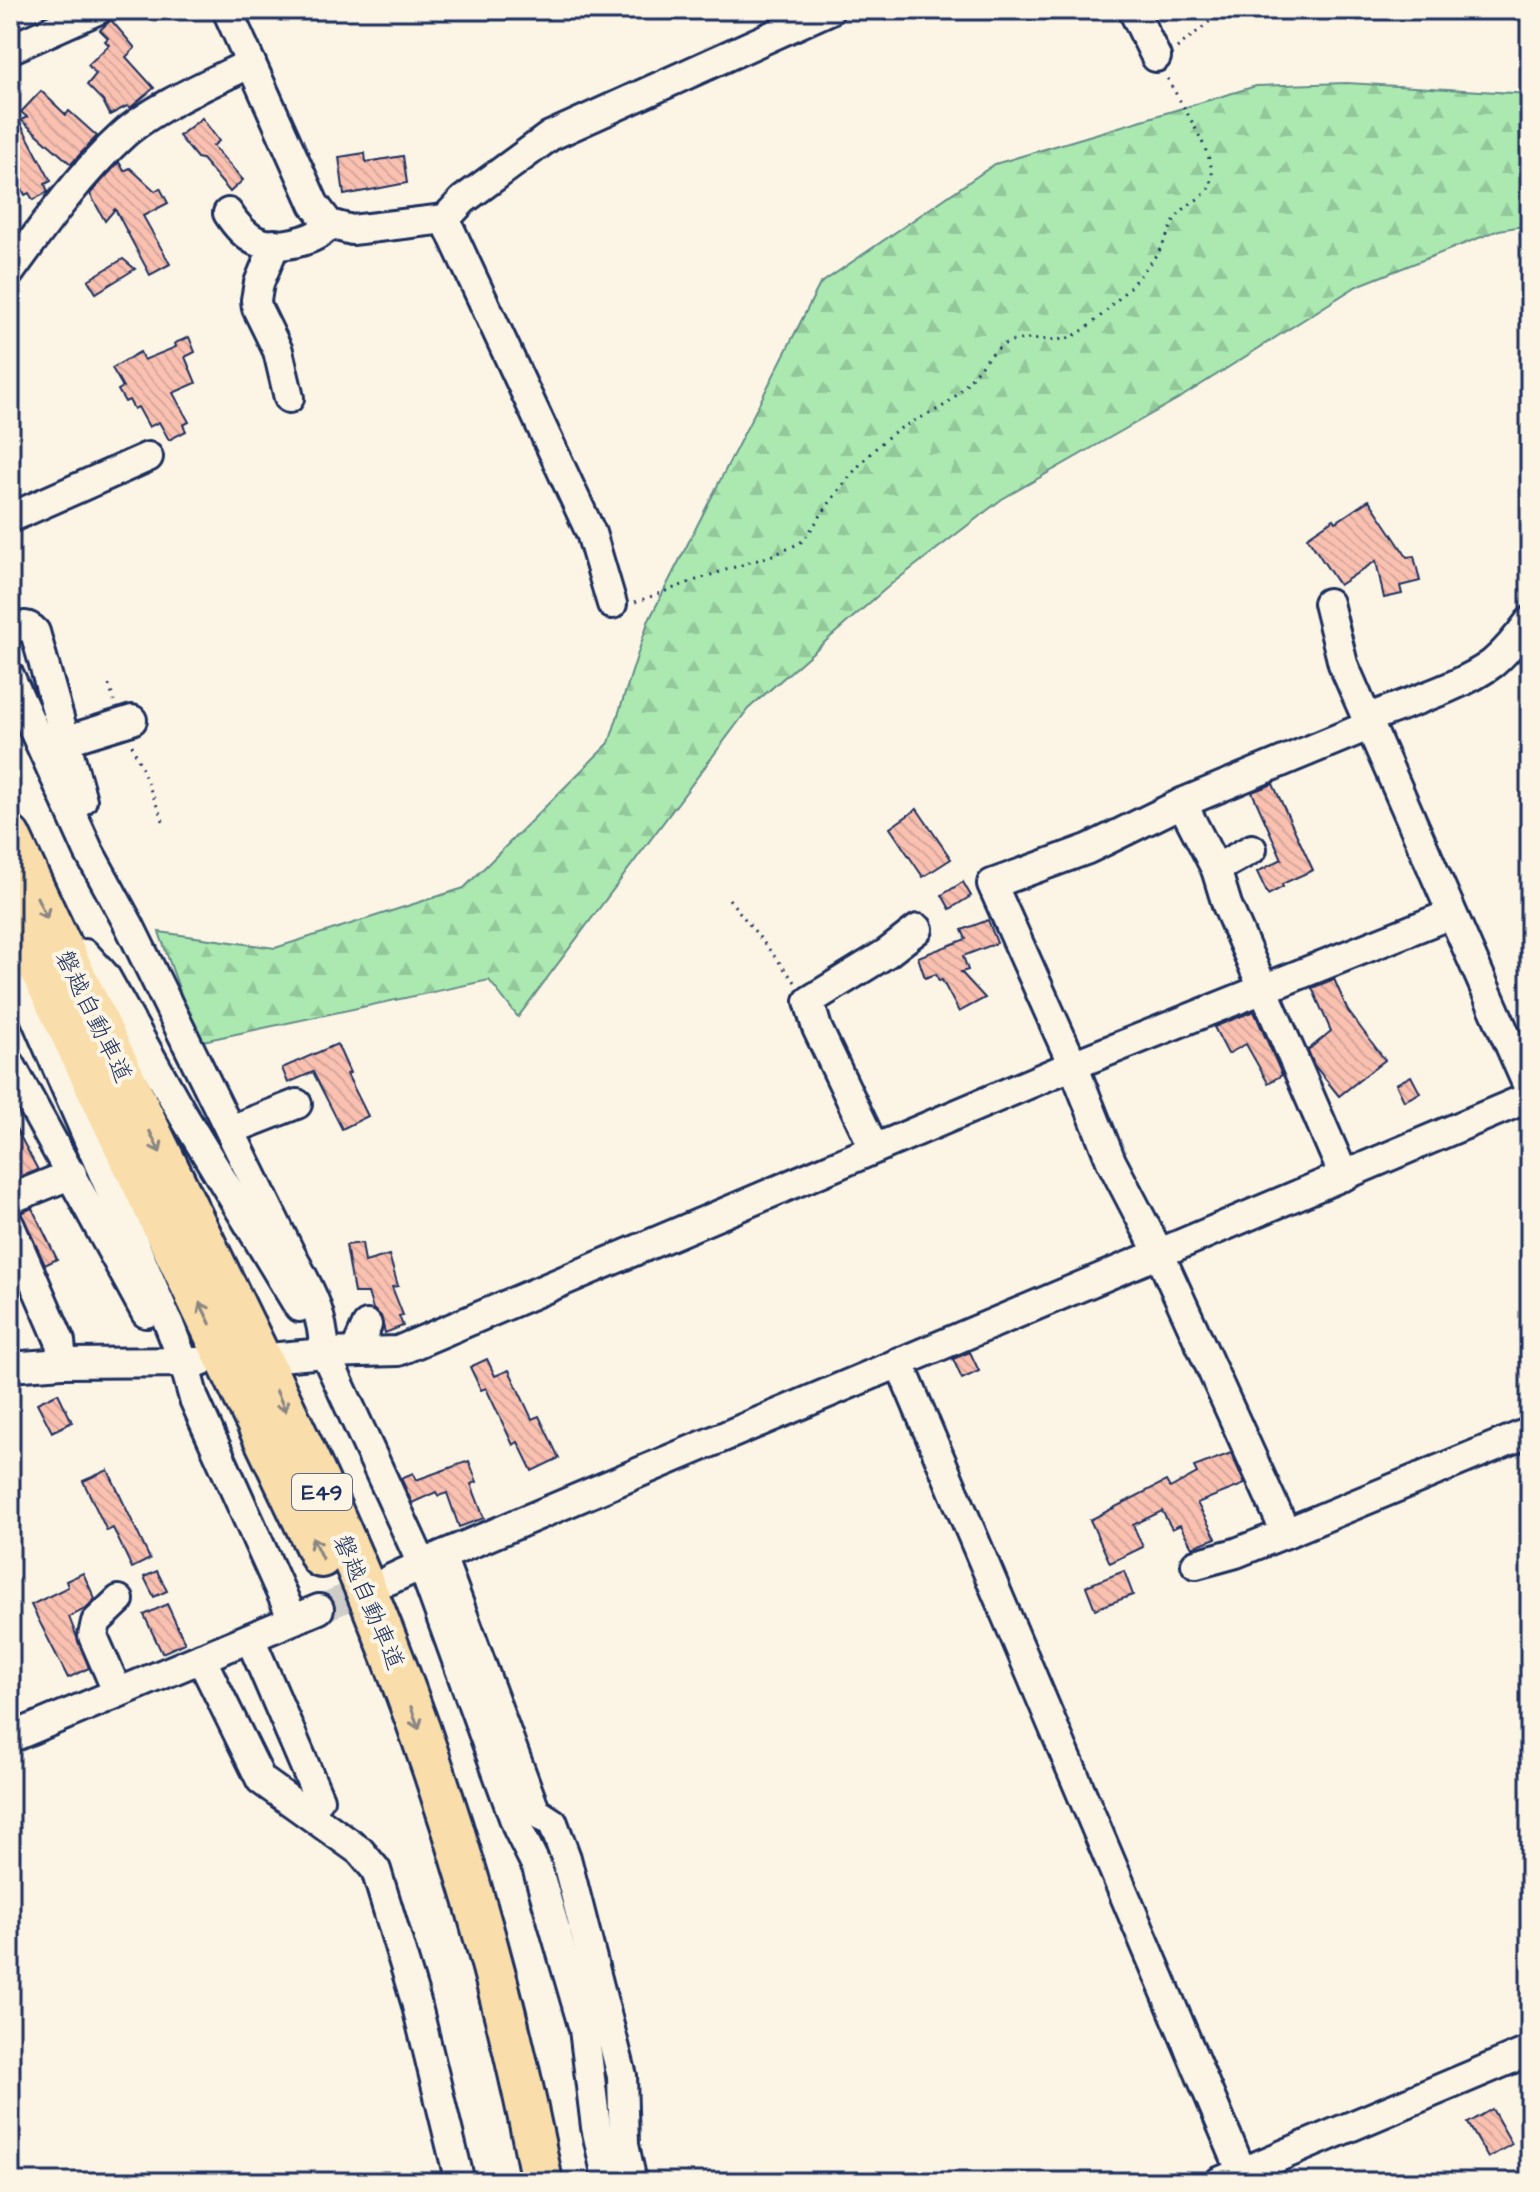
<svg xmlns="http://www.w3.org/2000/svg" width="1540" height="2192" font-family="'Architects Daughter','Klee One',sans-serif">
  <defs>
    <pattern id="forest-firs" width="22" height="20" patternUnits="userSpaceOnUse" patternTransform="scale(2)"><rect width="22" height="20" fill="#abe9b1"/><path d="M5 1l3.5 6h-7zM16 11l3.5 6h-7z" fill="#93c89b"/></pattern>
    <pattern id="building-back-hatch" width="6" height="6" patternUnits="userSpaceOnUse" patternTransform="scale(2)"><rect width="6" height="6" fill="#fac1b1"/><path d="M-1 5l2 2M0 0l6 6M5-1l2 2" fill="none" stroke="#d6a69b"/></pattern>
  </defs>
  <rect width="100%" height="100%" fill="#fcf5e5"/>
  <filter id="ink" filterUnits="userSpaceOnUse"><feTurbulence type="fractalNoise" baseFrequency=".0125" numOctaves="2"/><feDisplacementMap in="SourceGraphic" scale="16" xChannelSelector="R" yChannelSelector="G"/><feConvolveMatrix kernelMatrix="1 2 1 2 8 2 1 2 1" color-interpolation-filters="sRGB"/></filter>
  <g filter="url(#ink)">
    <polygon fill="url(#forest-firs)" stroke="#638c88" stroke-width="2" points="1347,83 1530,94 1530,225 1499,230 1357,286 1183,396 1002,499 890,585 748,709 518,1017 489,980 198,1042 159,932 275,948 464,888 609,743 648,622 820,284 995,164 1256,86"/>
    <g fill="url(#building-back-hatch)" stroke="#1b2f5e" stroke-width="2">
      <polygon points="111,20 135,48 126,57 154,88 130,108 127,106 110,115 103,101 87,85 96,74 88,65 109,45 105,41 108,38 100,30"/>
      <polygon points="41,91 66,115 69,111 97,136 71,164 21,120 27,117 21,112"/>
      <polygon points="10,104 51,181 45,184 48,192 33,200 29,193 25,195 10,166"/>
      <polygon points="202,118 219,141 213,146 243,180 230,192 202,159 197,158 179,136"/>
      <polygon points="365,153 366,162 403,156 407,183 344,195 339,157"/>
      <polygon points="119,162 124,171 130,168 155,191 160,188 168,203 143,216 170,264 150,275 115,209 105,221 90,194"/>
      <polygon points="123,259 135,269 96,293 88,280"/>
      <polygon points="189,337 195,352 185,357 196,383 173,393 189,422 183,425 186,431 169,440 159,422 149,427 138,407 134,409 129,400 125,402 118,390 123,387 112,368 140,352 144,360 176,347 175,343"/>
      <polygon points="1369,500 1407,557 1414,556 1420,581 1400,586 1402,594 1384,598 1376,561 1339,585 1307,537 1334,519 1336,522"/>
      <polygon points="1273,784 1313,870 1282,884 1283,887 1268,895 1257,872 1282,859 1252,792"/>
      <polygon points="917,809 951,859 923,877 890,828"/>
      <polygon points="963,882 971,896 950,909 942,895"/>
      <polygon points="988,920 997,943 963,956 968,970 961,972 985,998 959,1012 942,980 939,981 936,974 925,978 918,957 966,939 962,930"/>
      <polygon points="1334,979 1348,1011 1385,1060 1339,1096 1314,1065 1308,1050 1331,1031 1312,988"/>
      <polygon points="1254,1011 1282,1075 1268,1083 1246,1044 1228,1054 1214,1027"/>
      <polygon points="337,1044 350,1073 347,1074 368,1116 342,1129 313,1072 288,1083 282,1068"/>
      <polygon points="1411,1076 1420,1093 1404,1101 1396,1084"/>
      <polygon points="10,1117 38,1170 10,1181"/>
      <polygon points="32,1208 57,1259 45,1265 21,1213"/>
      <polygon points="362,1243 365,1262 389,1255 398,1286 392,1287 403,1315 399,1316 403,1326 385,1333 381,1316 373,1309 368,1293 354,1293 346,1245"/>
      <polygon points="970,1352 979,1371 962,1379 953,1359"/>
      <polygon points="487,1359 495,1376 509,1370 532,1419 539,1416 559,1458 532,1471 518,1442 513,1445 486,1388 481,1390 470,1367"/>
      <polygon points="58,1393 72,1422 52,1432 37,1403"/>
      <polygon points="1231,1453 1245,1484 1197,1503 1216,1538 1192,1547 1180,1525 1172,1529 1162,1511 1133,1525 1143,1547 1110,1563 1090,1520 1166,1481 1170,1488 1197,1473 1194,1467"/>
      <polygon points="469,1461 477,1482 471,1484 484,1518 459,1527 447,1493 438,1496 436,1492 412,1503 401,1478 413,1473 416,1480"/>
      <polygon points="108,1470 150,1559 132,1568 113,1528 107,1531 83,1481"/>
      <polygon points="157,1571 167,1591 154,1597 144,1577"/>
      <polygon points="1124,1571 1133,1595 1095,1609 1086,1586"/>
      <polygon points="83,1573 95,1599 85,1609 69,1617 89,1668 68,1678 31,1605 68,1587 66,1581"/>
      <polygon points="167,1604 185,1643 162,1653 144,1615"/>
      <polygon points="1492,2109 1512,2144 1488,2158 1468,2123"/>
    </g>
    <g fill="none" stroke-linecap="round" stroke-linejoin="round">
      <polyline stroke="#cfcdca" stroke-width="28" stroke-dasharray="28 14" stroke-linecap="butt" points="319,1609 381,1584"/>
      <g stroke="#1b2f5e" stroke-width="34">
        <g id="minor">
          <polyline points="227,10 314,204 329,224 352,230 445,219 463,200 550,136 829,10"/>
          <polyline points="1133,10 1156,57"/>
          <polyline points="10,49 97,10"/>
          <path d="M228 213C235 224 244 235 256 241 276 250 316 242 329 224"/>
          <polyline points="445,219 591,533 612,604"/>
          <polyline points="275,244 259,283 256,300 257,308 278,351 289,398"/>
          <path d="M10 272C44 225 80 174 123 135 154 107 213 82 251 63"/>
          <polyline points="10,518 148,457"/>
          <polyline points="1328,603 1343,664 1530,1091"/>
          <path d="M1530 621C1519 636 1507 651 1493 663 1462 687 1406 703 1369 718L1367 724 1361 729 1182 803 1088 849 992 884 1073 1065 1111 1161 1159 1253 1286 1533 1530 1432"/>
          <path d="M10 629C21 626 27 623 35 632L82 800"/>
          <path d="M10 677 89 852 129 925 290 1253C310 1290 322 1309 325 1353L422 1564 518 1829 537 1867 584 2029 596 2127 608 2182"/>
          <polyline points="48,746 132,720"/>
          <polyline points="1182,803 1216,869 1227,905 1344,1176"/>
          <polyline points="1216,869 1252,849"/>
          <polyline points="85,954 105,976 183,1115 299,1307"/>
          <polyline points="28,984 34,1014 168,1322 184,1363 194,1399 293,1619"/>
          <polyline points="10,1064 146,1313"/>
          <polyline points="230,1130 297,1104"/>
          <polyline points="874,1148 817,1028 809,1001 887,953 918,929"/>
          <polyline points="10,1199 72,1174"/>
          <polyline points="10,1226 60,1341 62,1363"/>
          <polyline points="355,1352 367,1325"/>
          <polyline points="279,1357 325,1353 398,1351 1073,1065 1451,914"/>
          <polyline points="899,1362 1246,2182"/>
          <polyline points="10,1367 62,1363 201,1362"/>
          <polyline points="441,1556 533,1805 536,1812 553,1823 566,1858 622,2076 624,2145 632,2182"/>
          <polyline points="1196,1564 1236,1553 1286,1533"/>
          <polyline points="389,1580 441,1556 1530,1097"/>
          <polyline points="250,1638 319,1799"/>
          <polyline points="201,1658 261,1780 360,1851 376,1870 416,2002 460,2182"/>
          <polyline points="117,1691 93,1636 96,1622 119,1600"/>
          <polyline points="10,1738 319,1609"/>
          <polyline points="1219,2182 1530,2051"/>
        </g>
      </g>
      <g stroke="#1b2f5e" stroke-width="46">
        <g id="highway">
          <path d="M10 837C82 994 159 1148 234 1304 291 1421 349 1541 395 1663 459 1831 508 2005 542 2182"/>
          <polyline points="10,906 321,1557"/>
        </g>
      </g>
      <g stroke="#1b2f5e" stroke-width="3" stroke-dasharray="2 6" stroke-linecap="butt">
        <polyline points="1177,48 1209,22 1226,14 1258,13"/>
        <path d="M635 602C662 593 689 582 717 573 747 562 777 557 804 540 829 503 854 466 888 437 907 421 934 415 951 400 969 385 980 362 1000 347 1020 332 1048 345 1071 337 1096 327 1146 271 1161 248 1168 236 1172 221 1182 211 1194 198 1210 198 1212 176 1214 154 1179 100 1167 78"/>
        <polyline points="109,685 114,701"/>
        <polyline points="132,745 164,823"/>
        <polyline points="729,899 795,982"/>
      </g>
      <use href="#minor" stroke="#fcf5e5" stroke-width="28"/>
      <use href="#highway" stroke="#f9deab" stroke-width="40"/>
    </g>
    <defs><path id="oneway-shaft" d="M-6 0H5M1.5-3L5.5 0L1.5 3" fill="none" stroke-width="1.6" stroke-linecap="round" stroke-linejoin="round" transform="scale(2)"/></defs>
    <g stroke="#8a8684">
      <use href="#oneway-shaft" transform="translate(42 908) rotate(65)"/>
      <use href="#oneway-shaft" transform="translate(155 1142) rotate(64)"/>
      <use href="#oneway-shaft" transform="translate(205 1313) rotate(-116)"/>
      <use href="#oneway-shaft" transform="translate(281 1401) rotate(66)"/>
      <use href="#oneway-shaft" transform="translate(317 1548) rotate(-115)"/>
      <use href="#oneway-shaft" transform="translate(415 1718) rotate(70)"/>
    </g>
  </g>
  <g text-anchor="middle" stroke-width="8" stroke-linejoin="round" paint-order="stroke">
    <rect fill="#fcf5e5" stroke="#5e6a86" stroke-width="2" x="292" y="1474" width="60" height="36" rx="6"/>
    <g font-size="22" font-weight="bold" fill="#1b2f5e">
      <text x="322" y="1500">E49</text>
    </g>
    <g font-size="24" fill="#1b2f5e" stroke="#fcf5e5">
      <text transform="translate(94 1016) rotate(64)" y="8">磐越自動車道</text>
      <text transform="translate(369 1602) rotate(67)" y="8">磐越自動車道</text>
    </g>
  </g>
  <rect width="1540" height="2192" fill="none" stroke="#fcf5e5" stroke-width="40"/>
  <rect x="20" y="20" width="1500" height="2152" fill="none" stroke="#1b2f5e" stroke-width="3" filter="url(#ink)"/>
</svg>
